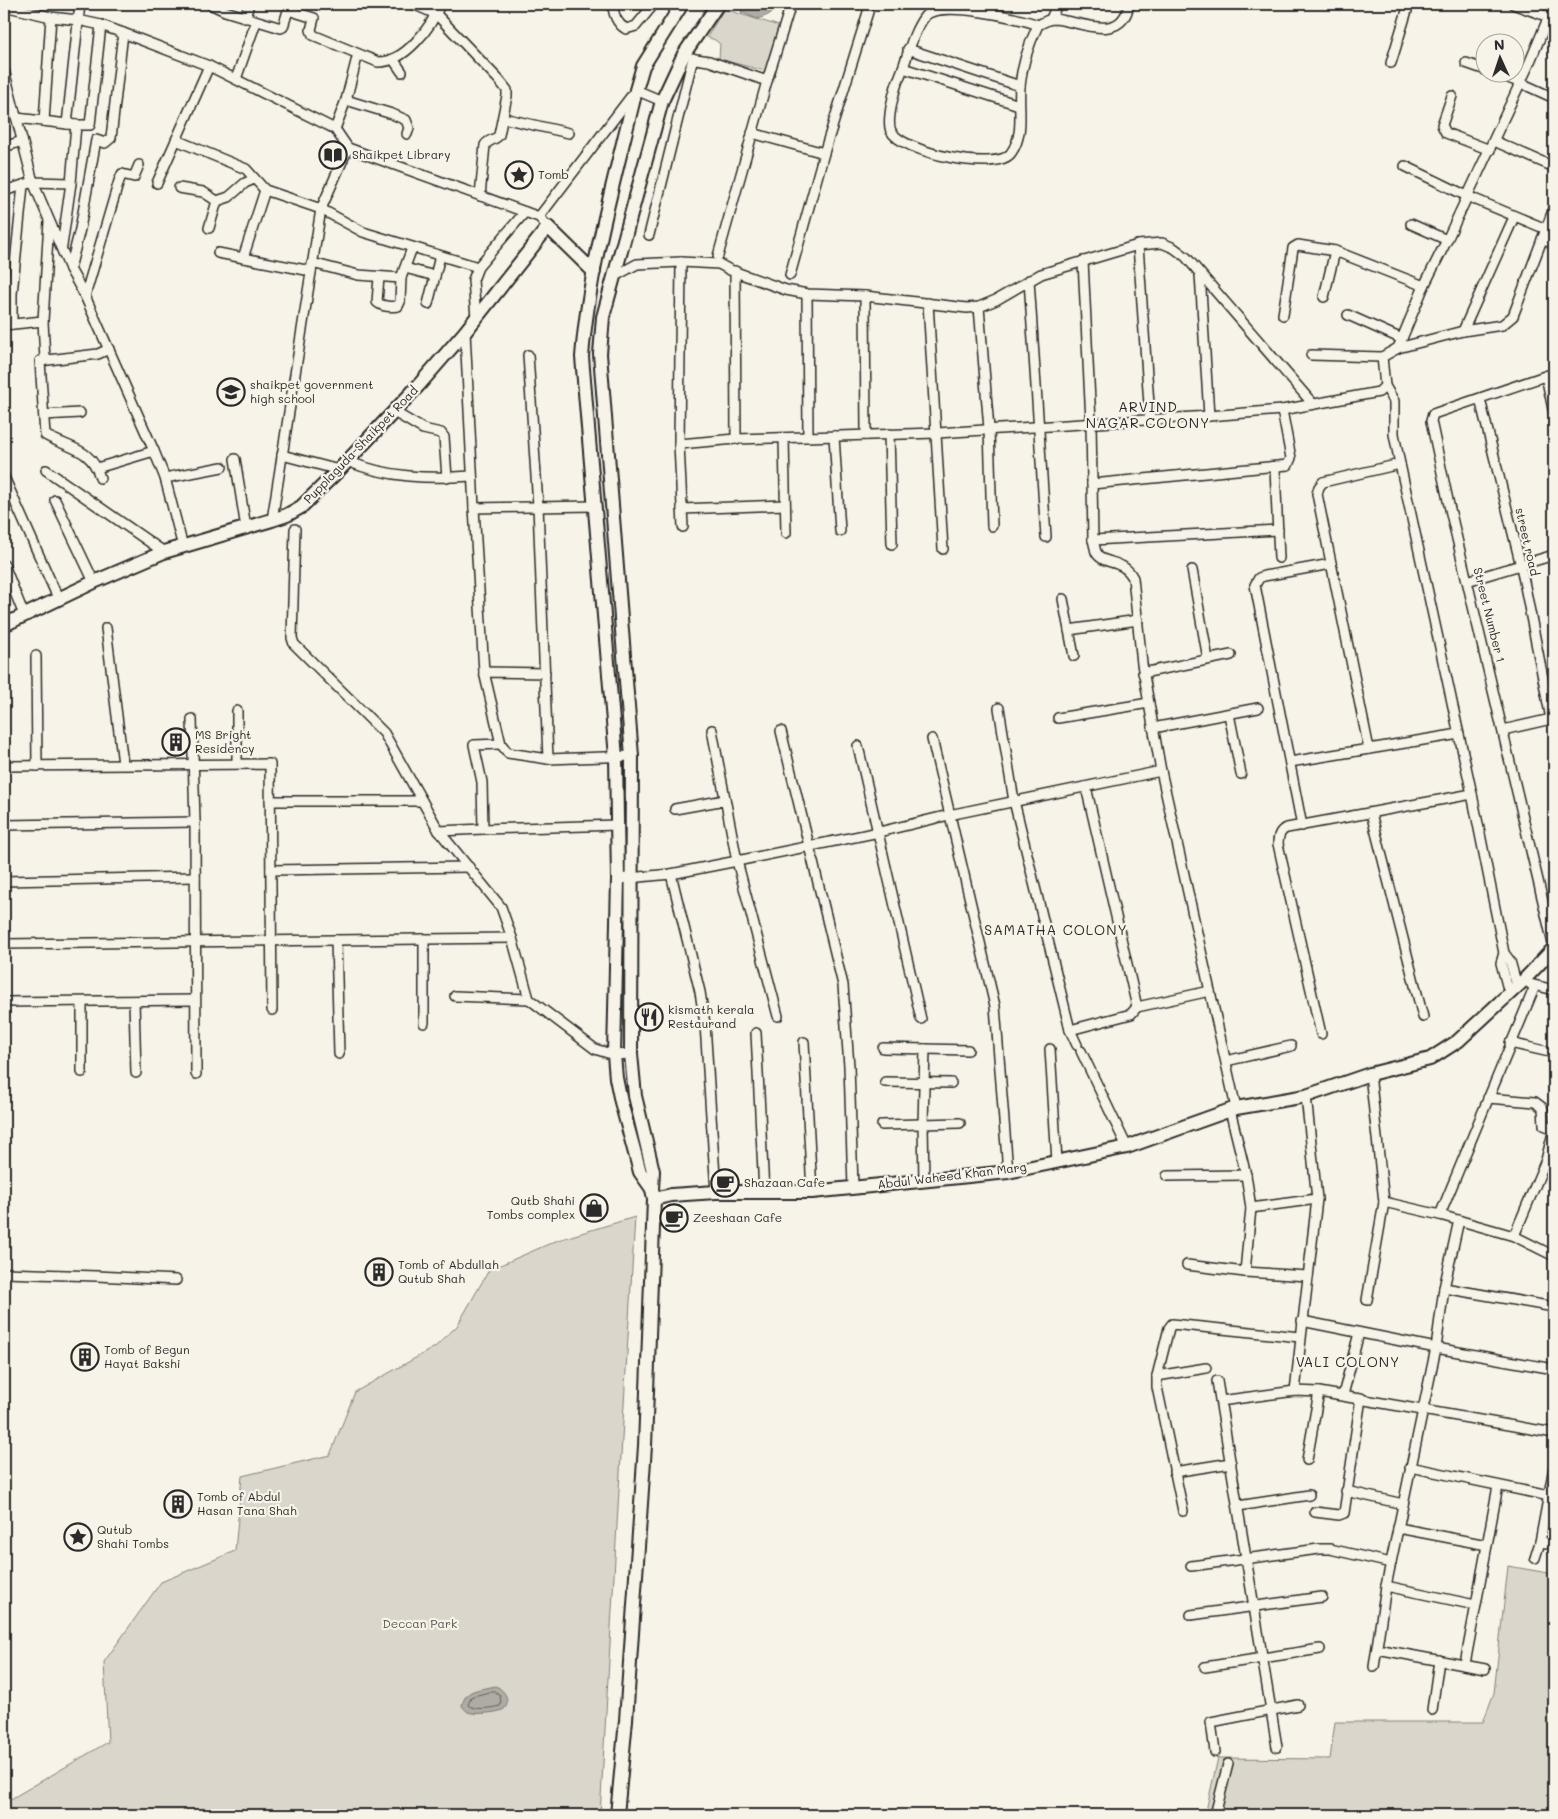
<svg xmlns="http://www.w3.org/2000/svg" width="1558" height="1819" font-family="Mali,sans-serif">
  <rect width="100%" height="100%" fill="#f7f3e8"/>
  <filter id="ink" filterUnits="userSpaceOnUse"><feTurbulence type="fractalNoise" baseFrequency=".02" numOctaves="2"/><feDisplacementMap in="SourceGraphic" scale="10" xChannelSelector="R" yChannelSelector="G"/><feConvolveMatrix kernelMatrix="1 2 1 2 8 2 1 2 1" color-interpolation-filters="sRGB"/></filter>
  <g filter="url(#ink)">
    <g fill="#dad6cc" stroke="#82807c">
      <polygon points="724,9 779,26 765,71 719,59 720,44 715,40 707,37"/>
      <polygon points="635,1217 600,1815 4,1815 4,1803 108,1742 104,1662 161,1582 235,1551 242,1476 330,1455 355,1392 435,1347 457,1326 489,1270 558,1240"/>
      <polygon points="1508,1566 1554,1574 1554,1815 1205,1815 1218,1758 1330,1759 1335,1722 1483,1722 1494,1693"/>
    </g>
    <g fill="#afaca4" stroke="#7a7874">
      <path d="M743 4H778C775 13 765 17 757 19L741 12Z"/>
      <path d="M495 1686C503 1688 512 1701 504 1709 500 1713 473 1715 468 1712 466 1711 464 1708 462 1706 465 1688 480 1690 495 1686Z"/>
    </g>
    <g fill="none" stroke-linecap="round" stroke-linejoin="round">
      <path stroke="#605f5b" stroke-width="1" d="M494 1691 500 1695 501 1703 500 1706C491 1708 475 1711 468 1705L471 1697Z"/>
      <g stroke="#2b2b2b" stroke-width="12">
        <g id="street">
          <polyline points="210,4 225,11 281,28 283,27 290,4"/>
          <path d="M413 4 436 14 499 80 507 90V96L499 135C496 140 489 139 485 145L480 196"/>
          <path d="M613 4C613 14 617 24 626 29L636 26 654 4"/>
          <polyline points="1513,4 1554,19"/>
          <polyline points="4,6 51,17 78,20 101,25 123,33 209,66 335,129 348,148 539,217 548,227"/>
          <path d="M288 10 314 18 311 30 313 35 378 62C404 63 432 27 440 4"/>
          <polyline points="245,18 249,4"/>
          <polyline points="1051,19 1057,4"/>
          <path d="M1038 25C1017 17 940 0 925 16 912 33 908 56 900 76 895 86 886 121 891 131 901 152 997 173 1011 153 1025 134 1018 108 1020 86 1022 64 1029 44 1038 25 1043 23 1048 19 1053 19 1078 20 1122 45 1129 4"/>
          <polyline points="908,49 1020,86"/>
          <polyline points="393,59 402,72"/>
          <polyline points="696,59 709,61 767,81"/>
          <polyline points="1391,63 1409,4"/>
          <polyline points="1466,63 1486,70"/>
          <polyline points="903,68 1019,105"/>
          <polyline points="4,70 33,182 70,269 85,296 154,451 165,478 183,547"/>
          <polyline points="1493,72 1521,83 1554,98"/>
          <polyline points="236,79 256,22"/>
          <polyline points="1452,96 1442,125 1446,133 1490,150"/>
          <polyline points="346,100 392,114 406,120 409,128 407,134"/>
          <polyline points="17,118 76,125 90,125 101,25"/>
          <polyline points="503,118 569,133"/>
          <polyline points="44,121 51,17"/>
          <polyline points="67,124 80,4"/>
          <polyline points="335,129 346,100 358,54"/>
          <polyline points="752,133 824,153"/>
          <polyline points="176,140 246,169 265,190 321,209 363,232 478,267"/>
          <polyline points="1494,141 1554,167"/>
          <polyline points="4,147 22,141"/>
          <polyline points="1405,166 1467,196 1546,229"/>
          <polyline points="157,183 209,66"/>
          <polyline points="179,188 203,192 217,201"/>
          <polyline points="4,191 33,182 71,183"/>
          <polyline points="217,201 229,197 245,183 254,179"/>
          <polyline points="539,217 636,90 662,101"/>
          <polyline points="1411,224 1447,240"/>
          <polyline points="209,228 217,201"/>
          <polyline points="649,235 693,58"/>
          <polyline points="1542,239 1554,244"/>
          <polyline points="1138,245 1150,419"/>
          <polyline points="62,246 71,183 76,125"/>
          <polyline points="218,253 311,271"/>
          <polyline points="718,256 767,81 791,4"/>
          <polyline points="243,258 265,190"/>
          <path d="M1083 261 1091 422 1093 540C1094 543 1095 549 1096 552 1103 566 1123 558 1133 578L1142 664 1161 771 1236 1108"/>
          <polyline points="681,262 679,444 683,527"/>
          <polyline points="312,263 358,275 401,278 412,248"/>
          <polyline points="405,268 435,276"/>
          <polyline points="70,269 80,229 96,140 105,143 111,138 123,33"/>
          <polyline points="735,271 736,439"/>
          <polyline points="1200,274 1209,416"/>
          <polyline points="790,275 824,153 868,12"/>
          <polyline points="615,276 637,264 681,262 719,264 730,270 786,290 807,294 865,296 967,308 979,307 996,300 1041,274 1138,245 1162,243 1174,248 1186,257 1313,404"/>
          <path d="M379 277 377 302C382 307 392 307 398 306L400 302 401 278"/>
          <polyline points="1029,280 1046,537"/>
          <polyline points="807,294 808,436"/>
          <polyline points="85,296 119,181 122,174 134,177 139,165"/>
          <polyline points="865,296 866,435"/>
          <polyline points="1324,297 1335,251"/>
          <polyline points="928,303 943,549"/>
          <polyline points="428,304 440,256"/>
          <polyline points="979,307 989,429 992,526"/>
          <polyline points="1283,315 1293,248 1298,245 1335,251 1424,286"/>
          <polyline points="1348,315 1402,339"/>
          <polyline points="476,318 473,280 478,267 525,212"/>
          <polyline points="12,324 12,294 23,185"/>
          <polyline points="4,325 43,321"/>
          <polyline points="1463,331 1514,217"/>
          <polyline points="465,332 474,508"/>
          <polyline points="1398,348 1424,286 1447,240 1529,64 1554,4"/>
          <polyline points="528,355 538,506 548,759"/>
          <polyline points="1311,355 1382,357 1398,348 1463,331 1502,325 1513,316 1554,208"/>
          <polyline points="45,360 43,321 49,221"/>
          <polyline points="1554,373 1433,414 1431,421 1449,505 1554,948"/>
          <polyline points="1546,376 1554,414"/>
          <polyline points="1385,386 1394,401 1394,434 1400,464 1472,794 1504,953 1510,961 1517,986"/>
          <polyline points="1480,399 1521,566 1551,719 1554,718"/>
          <polyline points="394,412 423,429 441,433 444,437 447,478"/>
          <polyline points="44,415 80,413"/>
          <polyline points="889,434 892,544"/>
          <polyline points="834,436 840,531"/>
          <polyline points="784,438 786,533"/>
          <polyline points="679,444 736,439 937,433 1209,416 1282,410 1379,392 1385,386 1382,357"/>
          <polyline points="282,455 339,470"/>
          <polyline points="235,459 246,528"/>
          <path d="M347 461C389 478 428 479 472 476"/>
          <polyline points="97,468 154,451"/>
          <polyline points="1275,468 1279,558"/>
          <polyline points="46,470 164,552"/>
          <polyline points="4,477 58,598"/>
          <path d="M100 478C92 448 70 449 45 435L40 361 98 354 109 349"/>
          <polyline points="165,478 222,467"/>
          <polyline points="1092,484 1288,465 1291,458 1282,410"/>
          <polyline points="55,500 94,582"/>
          <polyline points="682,509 785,505"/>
          <polyline points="272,520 321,209 348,148"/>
          <polyline points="295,529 292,638 294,644 384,733 439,831 501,907 512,938 529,999 595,1049 614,1055 631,1054"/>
          <polyline points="1093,540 1278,530"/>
          <polyline points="4,565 24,615"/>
          <polyline points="1192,570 1208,659"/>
          <polyline points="1467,581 1554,555"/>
          <polyline points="1063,599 1074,656"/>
          <polyline points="106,628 123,764"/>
          <polyline points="1069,630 1138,620"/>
          <polyline points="36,656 37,766"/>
          <polyline points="484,672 474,508 595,506"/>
          <polyline points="545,673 484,672 501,744 508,753 548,759 632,756"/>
          <polyline points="1143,673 1231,655"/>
          <polyline points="999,708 1014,801 1070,1030 1077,1045"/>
          <polyline points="237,711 237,763"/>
          <polyline points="1229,714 1241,774"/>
          <polyline points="1058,718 1149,703"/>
          <polyline points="192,719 195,822 196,1074"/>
          <polyline points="1153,728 1258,708"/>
          <polyline points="712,730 737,861 778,1016"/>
          <polyline points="1503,730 1551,719"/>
          <polyline points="781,731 843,985 849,1066 853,1187"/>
          <polyline points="932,739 995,1006 1008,1172"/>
          <polyline points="858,746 921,1019"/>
          <polyline points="1369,749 1459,734"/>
          <polyline points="1290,762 1369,749 1317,494 1319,487 1323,482 1400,464"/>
          <polyline points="4,766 270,764 272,1010"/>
          <polyline points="1086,787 1137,1007"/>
          <polyline points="270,801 422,801"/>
          <polyline points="675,809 725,800"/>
          <polyline points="1371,813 1423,1017"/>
          <polyline points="4,825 195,822"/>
          <polyline points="1302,826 1255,585 1259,578 1264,576 1331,564"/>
          <polyline points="483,829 618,825"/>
          <polyline points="439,831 483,829 482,782 474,745 501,744"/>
          <polyline points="271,870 469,867"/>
          <polyline points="671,874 700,992 705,1024 716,1192"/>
          <polyline points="618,879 671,874 737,861 879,832 949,815 1161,771"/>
          <polyline points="4,881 195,877"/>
          <polyline points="424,939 424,1023"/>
          <polyline points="336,940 339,1054"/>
          <polyline points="4,944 512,938"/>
          <polyline points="1504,953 1501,963 1509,993"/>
          <polyline points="1530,984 1554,990"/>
          <polyline points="455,996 529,999"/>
          <polyline points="134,1001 136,1073"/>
          <polyline points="4,1002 195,1000"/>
          <polyline points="82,1002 82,1072"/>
          <polyline points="1070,1030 1131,1014 1137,1007 1210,991"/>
          <polyline points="756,1033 764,1192"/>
          <path d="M1321 1034 1278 844C1278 836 1280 830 1287 828L1472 794"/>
          <polyline points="804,1042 812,1192"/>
          <polyline points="1510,1043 1554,1053"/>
          <polyline points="883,1048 968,1050"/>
          <polyline points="1050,1049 1057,1162"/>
          <polyline points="1081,1051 1127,1147"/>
          <polyline points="1226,1061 1291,1046"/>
          <polyline points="885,1082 951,1083"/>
          <polyline points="1488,1098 1535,1102 1543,1108 1544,1125 1554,1129 1546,1160 1514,1236"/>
          <polyline points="1230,1110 1246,1175 1251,1208 1245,1272"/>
          <polyline points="882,1125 960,1123"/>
          <polyline points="1167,1176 1246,1175"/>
          <polyline points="924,1181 923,1124 925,1049"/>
          <polyline points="1384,1202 1440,1215 1514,1236 1554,1256"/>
          <polyline points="1251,1208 1317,1199"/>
          <polyline points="1440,1215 1535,986"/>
          <polyline points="1187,1265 1245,1272 1308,1276"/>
          <polyline points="4,1273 97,1276 176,1280"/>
          <polyline points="1444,1288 1554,1307"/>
          <polyline points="1367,1300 1384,1202 1370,1074"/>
          <polyline points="1302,1321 1436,1348 1554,1369"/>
          <polyline points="1157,1376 1206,1368"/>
          <polyline points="1217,1381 1277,1747"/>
          <polyline points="1295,1391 1317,1199 1306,1096"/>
          <polyline points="1343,1395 1359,1333"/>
          <polyline points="1220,1401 1295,1391 1319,1392 1554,1433"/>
          <polyline points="1307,1460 1319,1392"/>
          <polyline points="1410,1467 1554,1497"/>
          <polyline points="1174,1472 1231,1463"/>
          <polyline points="1346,1491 1403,1504"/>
          <polyline points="1238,1506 1309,1495"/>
          <polyline points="1183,1511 1157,1387 1157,1376 1169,1328 1172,1324 1300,1337"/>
          <polyline points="1315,1512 1339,1515 1344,1513 1361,1398"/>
          <polyline points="1398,1528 1487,1545"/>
          <polyline points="1540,1542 1554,1544"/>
          <polyline points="1535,1558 1540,1542 1554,1467"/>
          <polyline points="1191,1566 1319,1549 1330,1549 1391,1563"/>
          <polyline points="1386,1586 1475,1605"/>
          <polyline points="1191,1615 1322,1597"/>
          <polyline points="1377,1649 1485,1669"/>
          <polyline points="1465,1664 1498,1486"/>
          <polyline points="1205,1667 1320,1649"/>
          <polyline points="1374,1667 1386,1586 1436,1348 1444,1288 1459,1220"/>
          <polyline points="1432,1710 1439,1660"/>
          <polyline points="1215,1752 1211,1722 1298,1705"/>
          <polyline points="1215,1815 1228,1764"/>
        </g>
      </g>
      <g stroke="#2b2b2b" stroke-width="16">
        <g id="secondary">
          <polyline points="4,625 94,582 164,552 272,520 287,515 301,507 339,470 418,386 465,332 548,227 594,272"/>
          <path d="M652 1189 640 1172 621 1102 616 1078 614 1055 618 879 616 757 582 357C589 267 615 178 636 90L643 66 682 4"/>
          <polyline points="654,1199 671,1195 716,1192 812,1192 1008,1172 1127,1147 1236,1108 1306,1096 1370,1074 1430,1059 1458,1041 1523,981 1554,948"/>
          <polyline points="617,1815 626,1720 645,1446 654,1199 652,1189 653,1171 635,1096 631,1054 632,756 600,354 603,317 662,101 684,54 718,4"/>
        </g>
      </g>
      <use href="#street" stroke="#f7f3e8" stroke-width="9"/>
      <use href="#secondary" stroke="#f7f3e8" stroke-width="12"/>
    </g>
  </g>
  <defs>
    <g id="library-ring" transform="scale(1.4375)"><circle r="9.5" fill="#f7f3e8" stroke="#2b2b2b" stroke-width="1.5"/><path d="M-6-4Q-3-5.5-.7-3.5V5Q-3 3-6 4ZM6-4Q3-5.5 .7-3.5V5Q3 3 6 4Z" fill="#2b2b2b"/></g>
    <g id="sight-ring" transform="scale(1.4375)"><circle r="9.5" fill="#f7f3e8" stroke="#2b2b2b" stroke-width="1.5"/><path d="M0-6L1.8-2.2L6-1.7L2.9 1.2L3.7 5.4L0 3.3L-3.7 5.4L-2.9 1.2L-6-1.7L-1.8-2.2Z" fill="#2b2b2b"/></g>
    <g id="school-ring" transform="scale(1.4375)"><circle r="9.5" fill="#f7f3e8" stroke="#2b2b2b" stroke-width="1.5"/><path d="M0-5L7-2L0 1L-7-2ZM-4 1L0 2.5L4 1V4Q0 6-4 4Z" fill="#2b2b2b"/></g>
    <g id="building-ring" transform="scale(1.4375)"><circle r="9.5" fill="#f7f3e8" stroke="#2b2b2b" stroke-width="1.5"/><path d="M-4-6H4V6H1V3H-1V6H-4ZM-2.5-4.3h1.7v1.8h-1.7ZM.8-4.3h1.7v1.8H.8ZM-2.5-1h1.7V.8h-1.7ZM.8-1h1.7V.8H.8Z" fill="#2b2b2b"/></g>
    <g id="restaurant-ring" transform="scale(1.4375)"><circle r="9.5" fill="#f7f3e8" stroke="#2b2b2b" stroke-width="1.5"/><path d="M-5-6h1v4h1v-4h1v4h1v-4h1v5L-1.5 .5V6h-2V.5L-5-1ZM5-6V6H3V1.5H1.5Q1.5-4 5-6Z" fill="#2b2b2b"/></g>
    <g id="cafe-ring" transform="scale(1.4375)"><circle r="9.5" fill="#f7f3e8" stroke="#2b2b2b" stroke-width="1.5"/><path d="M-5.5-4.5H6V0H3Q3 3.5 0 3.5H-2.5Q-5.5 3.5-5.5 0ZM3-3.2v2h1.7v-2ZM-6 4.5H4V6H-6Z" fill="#2b2b2b"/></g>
    <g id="shop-ring" transform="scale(1.4375)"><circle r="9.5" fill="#f7f3e8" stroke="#2b2b2b" stroke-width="1.5"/><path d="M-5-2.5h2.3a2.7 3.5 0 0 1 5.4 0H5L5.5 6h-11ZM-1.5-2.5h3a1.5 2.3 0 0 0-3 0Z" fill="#2b2b2b"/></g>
  </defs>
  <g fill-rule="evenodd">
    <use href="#library-ring" x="333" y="155"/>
    <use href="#sight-ring" x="519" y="175"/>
    <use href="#school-ring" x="231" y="392"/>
    <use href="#building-ring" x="176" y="742"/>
    <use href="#restaurant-ring" x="649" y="1017"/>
    <use href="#cafe-ring" x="725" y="1183"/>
    <use href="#shop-ring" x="594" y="1208"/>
    <use href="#cafe-ring" x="674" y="1218"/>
    <use href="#building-ring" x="379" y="1272"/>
    <use href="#building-ring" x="85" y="1357"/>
    <use href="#building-ring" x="178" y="1504"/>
    <use href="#sight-ring" x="78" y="1537"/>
  </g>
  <g text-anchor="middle" stroke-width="4.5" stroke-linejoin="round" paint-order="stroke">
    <g font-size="12" fill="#2b2b2b" stroke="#f7f3e8" text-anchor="start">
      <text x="352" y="159">Shaikpet Library</text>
      <text x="538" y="179">Tomb</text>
      <text x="250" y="389">shaikpet government<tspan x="250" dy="14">high school</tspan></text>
      <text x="195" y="739">MS Bright<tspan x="195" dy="14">Residency</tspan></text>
      <text x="668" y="1014">kismath kerala<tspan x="668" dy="14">Restaurand</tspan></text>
      <text x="744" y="1187">Shazaan Cafe</text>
      <text x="575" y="1205" text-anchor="end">Qutb Shahi<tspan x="575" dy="14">Tombs complex</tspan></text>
      <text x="693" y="1222">Zeeshaan Cafe</text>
      <text x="398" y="1269">Tomb of Abdullah<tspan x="398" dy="14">Qutub Shah</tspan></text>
      <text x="104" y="1354">Tomb of Begun<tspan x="104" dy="14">Hayat Bakshi</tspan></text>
      <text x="197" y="1501">Tomb of Abdul<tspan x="197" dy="14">Hasan Tana Shah</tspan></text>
      <text x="97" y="1534">Qutub<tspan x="97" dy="14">Shahi Tombs</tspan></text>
    </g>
    <g font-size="12" fill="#2b2b2b" stroke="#f7f3e8">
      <text transform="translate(361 445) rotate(-46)" y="4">Pupplaguda-Shaikpet Road</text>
      <text transform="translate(1527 542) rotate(77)" y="4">street road</text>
      <text transform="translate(1489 615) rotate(76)" y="4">Street Number 1</text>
      <text transform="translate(952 1176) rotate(-7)" y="4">Abdul Waheed Khan Marg</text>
    </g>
    <g font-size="12" fill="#575653" stroke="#f7f3e8">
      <text x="420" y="1628">Deccan Park</text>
    </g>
    <g font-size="14" letter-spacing="1" fill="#2b2b2b" stroke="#f7f3e8">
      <text x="1148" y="412">ARVIND<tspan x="1148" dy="16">NAGAR COLONY</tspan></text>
      <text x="1056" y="935">SAMATHA COLONY</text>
      <text x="1348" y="1367">VALI COLONY</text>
    </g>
  </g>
  <rect width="1558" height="1819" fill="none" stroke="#f7f3e8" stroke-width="20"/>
  <rect x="10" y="10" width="1538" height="1799" fill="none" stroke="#2b2b2b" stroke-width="2" filter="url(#ink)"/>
  <g transform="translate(1500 58) rotate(357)"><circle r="24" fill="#f7f3e8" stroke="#a5a39c"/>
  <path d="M0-4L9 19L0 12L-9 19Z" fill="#2b2b2b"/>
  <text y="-8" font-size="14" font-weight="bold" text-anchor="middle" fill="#2b2b2b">N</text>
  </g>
</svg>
